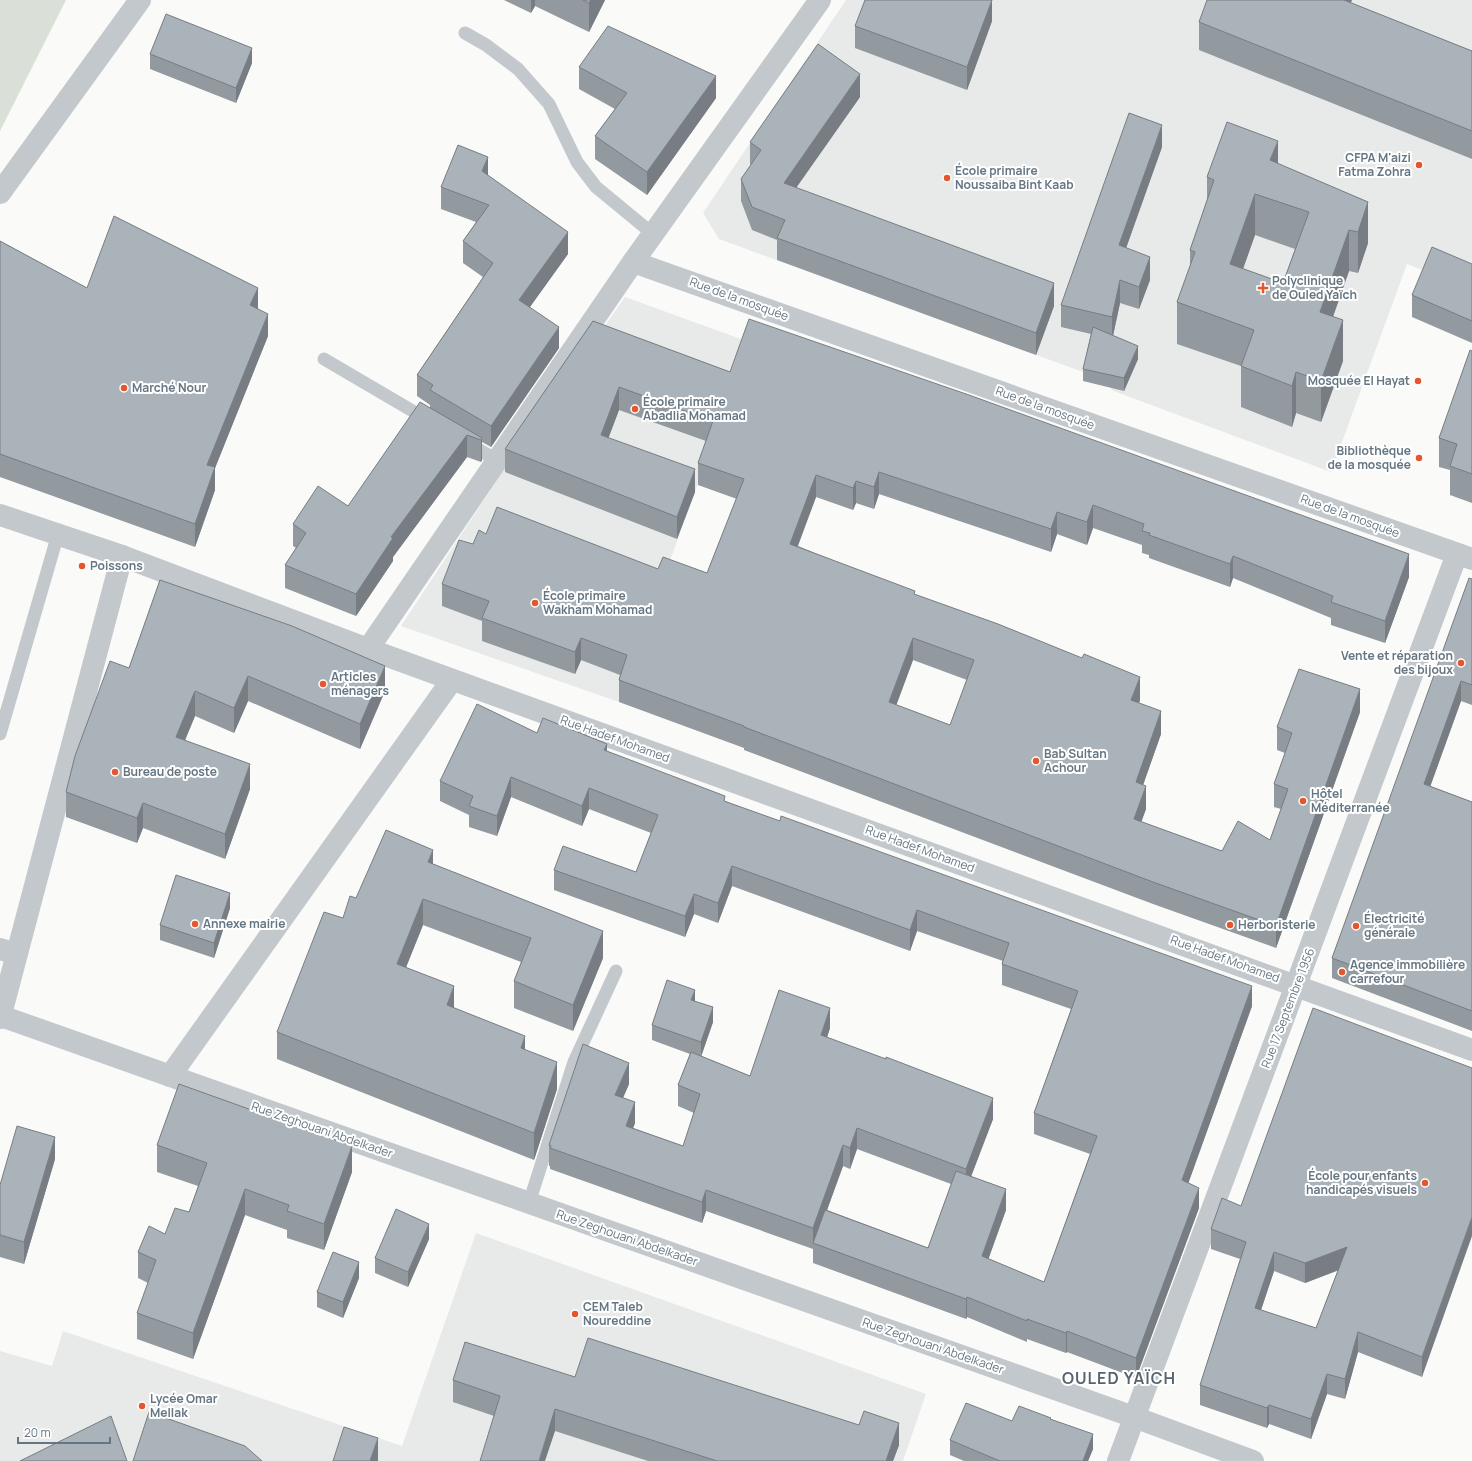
<svg xmlns="http://www.w3.org/2000/svg" width="1472" height="1461" font-family="Manrope,sans-serif">
  <rect width="100%" height="100%" fill="#fafaf8"/>
  <g fill="#e8e9e9">
    <polygon points="846,0 1472,0 1472,289 1407,264 1331,472 1111,390 1113,383 719,239 703,213"/>
    <polygon points="625,297 749,342 619,702 401,626 503,471"/>
    <polygon points="476,1233 926,1394 903,1461 0,1461 0,1351 52,1366 63,1331 402,1446"/>
  </g>
  <polygon fill="#dadfd7" points="0,0 66,0 0,131"/>
  <g fill="none" stroke-linecap="round" stroke-linejoin="round">
    <g stroke="#c3c8cc" stroke-width="13">
      <polyline points="465,33 486,45 518,69 549,104 577,162 596,187 653,234"/>
      <polyline points="324,359 428,420"/>
      <polyline points="467,443 497,460"/>
      <polyline points="0,734 58,534"/>
      <polyline points="529,1203 574,1062 616,971"/>
    </g>
    <g stroke="#c3c8cc" stroke-width="22">
      <polyline points="0,193 140,0"/>
      <polyline points="633,262 1472,559"/>
      <polyline points="0,949 16,954"/>
      <polyline points="1296,985 1457,554"/>
      <polyline points="1,1016 1134,1417 1253,1461"/>
      <polyline points="170,1076 452,680"/>
    </g>
    <g stroke="#c3c8cc" stroke-width="22">
      <polyline points="0,515 122,556 368,649 1472,1050"/>
      <polyline points="368,649 633,262 820,0"/>
      <polyline points="0,1018 122,556"/>
      <polyline points="1118,1461 1296,985"/>
    </g>
  </g>
  <g fill="#929a9f" fill-rule="evenodd">
    <polygon points="504,0 605,0 589,32 535,6 531,13"/>
    <polygon points="992,0 992,21 967,90 855,48 855,26"/>
    <polygon points="1351,3 1472,51 1472,159 1199,50 1199,22"/>
    <polygon points="150,54 252,63 236,103 150,69"/>
    <polygon points="579,67 716,98 647,195 595,159 595,136 615,109 579,89"/>
    <polygon points="860,97 796,188 1054,306 1036,355 777,260 777,240 752,230 741,201 741,179 751,165 750,164 750,142"/>
    <polygon points="1162,147 1126,248 1150,280 1139,309 1120,303 1113,336 1138,359 1124,391 1083,381 1083,369 1091,334 1061,327 1061,305"/>
    <path d="M1278 164 1368 202V243L1358 273 1349 271 1333 317 1343 361 1321 422 1296 413 1292 427 1241 407V366L1177 344V302L1190 266V250L1207 200V177ZM1255 235 1295 249 1283 283 1243 269Z"/>
    <polygon points="488,175 568,254 530,307 559,348 491,447 482,442 482,460 481,462 467,457 393,557 393,561 356,616 285,588 285,565 296,548 293,546 293,524 348,506 430,408 430,405 417,396 417,375 483,277 463,263 463,241 476,222 441,209 441,187"/>
    <polygon points="0,241 87,288 258,309 268,336 215,468 215,490 195,547 0,477"/>
    <polygon points="1472,264 1472,343 1412,317 1412,295"/>
    <path d="M593 321 730 372 1409 577 1385 643 1331 625V618L1233 578 1230 587 1149 558V555L1142 553V545L1093 528 1087 545 1057 534 1051 552 879 494 874 509 856 503 853 510 816 497 798 546 915 595 1140 700 1139 703 1161 734 1143 785 1146 809 1141 822 1222 851 1270 840 1281 809 1274 807V784L1285 753 1277 750V727L1360 712 1276 948 1153 904 744 750V748L619 702V680L620 675 581 660 575 674 482 641V621L442 606V584L473 544 486 534 658 569 707 573 737 499 698 485V463L706 441 619 410 608 438 695 492 677 539 505 472V449ZM913 660 967 680 950 725 896 705Z"/>
    <polygon points="1472,351 1472,503 1450,495 1450,470 1439,467 1439,438"/>
    <polygon points="1472,579 1472,705 1461,701 1430,786 1472,802 1472,1031 1332,978 1332,958"/>
    <polygon points="160,580 385,691 360,749 248,701 234,733 195,716 185,740 250,789 225,859 143,828 137,843 66,817 66,792 129,668"/>
    <path d="M537 733 607 751 725 801 1252 1006 1188 1183 1199 1208 1136 1378 1067 1352 1066 1353 1027 1339V1342L967 1317 966 1319 813 1263V1248V1249L706 1211 702 1223 550 1169V1166H549V1145L629 1084 623 1098 635 1123 633 1128 683 1146 694 1113 678 1106V1085L690 1054 652 1040V1025L695 1001 713 1022 701 1056 750 1076 830 1028 827 1037 993 1119 971 1176 1006 1210 988 1259 1044 1282 1090 1154 1034 1134V1113L1071 1009 1002 985V964L1003 961 917 931 910 951 732 886 718 923 694 914 685 937 554 890V870L636 872 651 833 589 809 582 826 511 797 497 836 469 827V815L440 801V781ZM857 1149 951 1184 928 1248 827 1210 843 1166 850 1169Z"/>
    <polygon points="433,864 603,958 573,1031 514,1008 514,981 521,962 423,925 406,967 454,1008 525,1050 557,1089 534,1160 277,1059 277,1032 343,918 356,898"/>
    <polygon points="230,908 214,958 160,940 160,925"/>
    <path d="M1472 1068 1422 1377 1358 1352 1345 1399 1327 1394 1311 1439 1269 1424 1267 1428 1200 1405V1385L1240 1259 1211 1249V1229L1241 1206ZM1338 1270 1316 1328 1261 1310 1274 1271 1305 1283Z"/>
    <polygon points="157,1145 352,1172 324,1250 287,1238 287,1230 245,1215 193,1359 137,1339 137,1313 148,1283 138,1278 138,1252 165,1234 189,1212 198,1186 157,1172"/>
    <polygon points="55,1159 24,1264 0,1257 0,1185"/>
    <polygon points="429,1239 408,1287 375,1273 375,1258"/>
    <polygon points="359,1278 343,1318 317,1307 317,1292"/>
    <polygon points="575,1377 899,1445 893,1461 648,1461 555,1431 494,1416 453,1402 453,1380"/>
    <polygon points="1051,1420 1093,1449 1088,1461 964,1461 950,1455 950,1440 1012,1421"/>
  </g>
  <g fill="#777d82">
    <polygon points="531,0 535,0 535,6 531,13"/>
    <polygon points="591,0 605,0 589,32 589,3"/>
    <polygon points="992,0 992,21 967,90 967,67"/>
    <polygon points="1341,0 1352,0 1341,28"/>
    <polygon points="252,48 252,63 236,103 236,88"/>
    <polygon points="860,74 860,97 784,205 784,183"/>
    <polygon points="716,76 716,98 647,195 647,172"/>
    <polygon points="1162,125 1162,147 1119,268 1119,245"/>
    <polygon points="1278,141 1278,182 1270,160"/>
    <polygon points="488,157 488,178 482,171"/>
    <polygon points="1255,194 1255,235 1230,305 1230,264"/>
    <polygon points="1368,202 1368,243 1358,273 1358,232"/>
    <polygon points="1349,230 1349,271 1320,353 1320,312"/>
    <polygon points="568,232 568,254 519,322 519,300"/>
    <polygon points="1150,257 1150,280 1139,309 1139,287"/>
    <polygon points="1120,280 1120,303 1112,340 1112,317"/>
    <polygon points="1054,283 1054,306 1036,355 1036,333"/>
    <polygon points="258,288 258,310 250,305"/>
    <polygon points="268,314 268,336 215,468 215,490 195,547 195,524 207,465"/>
    <polygon points="1343,320 1343,361 1321,422 1321,381"/>
    <polygon points="559,327 559,348 491,447 491,426"/>
    <polygon points="1138,346 1138,359 1124,391 1124,378"/>
    <polygon points="1296,372 1296,413 1292,427 1292,386"/>
    <polygon points="619,387 619,410 601,458 601,435"/>
    <polygon points="467,435 467,457 393,557 393,561 356,616 356,594 391,537"/>
    <polygon points="482,438 482,460 481,462 481,440"/>
    <polygon points="695,469 695,492 677,539 677,517"/>
    <polygon points="879,472 879,494 874,509 874,487"/>
    <polygon points="816,475 816,497 790,566 790,544"/>
    <polygon points="856,481 856,503 853,510 853,488"/>
    <polygon points="1093,505 1093,528 1087,545 1087,522"/>
    <polygon points="1057,512 1057,534 1051,552 1051,529"/>
    <polygon points="1409,554 1409,577 1385,643 1385,621"/>
    <polygon points="1233,556 1233,578 1230,587 1230,564"/>
    <polygon points="581,638 581,660 575,674 575,652"/>
    <polygon points="913,638 913,660 889,725 889,702"/>
    <polygon points="385,666 385,691 360,749 360,724"/>
    <polygon points="248,676 248,701 234,733 234,708"/>
    <polygon points="1140,677 1140,700 1131,723 1131,700"/>
    <polygon points="1461,681 1461,701 1424,804 1424,784"/>
    <polygon points="1360,689 1360,712 1276,948 1276,926"/>
    <polygon points="195,691 195,716 176,762 176,737"/>
    <polygon points="1161,711 1161,734 1136,805 1136,782"/>
    <polygon points="607,744 607,764 604,750"/>
    <polygon points="250,764 250,789 225,859 225,834"/>
    <polygon points="511,777 511,797 497,836 497,816"/>
    <polygon points="1146,786 1146,809 1134,842 1134,819"/>
    <polygon points="589,788 589,809 582,826 582,806"/>
    <polygon points="143,803 143,828 137,843 137,818"/>
    <polygon points="433,850 433,877 428,862"/>
    <polygon points="732,866 732,886 718,923 718,903"/>
    <polygon points="230,893 230,908 214,958 214,943"/>
    <polygon points="694,894 694,914 685,937 685,916"/>
    <polygon points="423,899 423,925 397,990 397,964"/>
    <polygon points="917,910 917,931 910,951 910,930"/>
    <polygon points="603,931 603,958 573,1031 573,1005"/>
    <polygon points="454,986 454,1013 447,1005"/>
    <polygon points="1252,986 1252,1006 1182,1201 1182,1180"/>
    <polygon points="695,990 695,1005 691,1000"/>
    <polygon points="713,1007 713,1022 701,1057 701,1042"/>
    <polygon points="830,1008 830,1028 821,1056 821,1035"/>
    <polygon points="525,1036 525,1062 521,1048"/>
    <polygon points="557,1062 557,1089 534,1160 534,1133"/>
    <polygon points="629,1063 629,1084 615,1116 615,1095"/>
    <polygon points="993,1098 993,1119 966,1190 966,1169"/>
    <polygon points="635,1102 635,1123 626,1147 626,1126"/>
    <polygon points="857,1128 857,1149 850,1169 850,1148"/>
    <polygon points="55,1137 55,1159 24,1264 24,1242"/>
    <polygon points="843,1145 843,1166 815,1243 813,1243 813,1249 813,1228"/>
    <polygon points="352,1146 352,1172 324,1250 324,1224"/>
    <polygon points="1199,1188 1199,1208 1136,1378 1136,1358"/>
    <polygon points="245,1189 245,1215 193,1359 193,1333"/>
    <polygon points="1006,1189 1006,1210 982,1277 982,1256"/>
    <polygon points="706,1190 706,1211 702,1223 702,1202"/>
    <polygon points="1472,1217 1472,1236 1422,1377 1422,1357"/>
    <polygon points="429,1224 429,1239 408,1287 408,1272"/>
    <polygon points="1347,1247 1347,1267 1305,1283 1305,1263"/>
    <polygon points="1274,1252 1274,1271 1255,1328 1255,1308"/>
    <polygon points="359,1262 359,1278 343,1318 343,1302"/>
    <polygon points="967,1297 967,1317 966,1319 966,1299"/>
    <polygon points="1067,1331 1067,1352 1066,1353 1066,1333"/>
    <polygon points="1358,1332 1358,1352 1345,1399 1345,1379"/>
    <polygon points="1327,1374 1327,1394 1311,1439 1311,1419"/>
    <polygon points="1269,1405 1269,1424 1267,1428 1267,1408"/>
    <polygon points="555,1409 555,1431 545,1461 539,1461"/>
    <polygon points="899,1423 899,1445 893,1461 886,1461"/>
    <polygon points="1093,1434 1093,1449 1088,1461 1083,1461"/>
    <polygon points="378,1438 378,1461 370,1461"/>
  </g>
  <g fill="#aab3b9" stroke="#777d82" fill-rule="evenodd">
    <polygon points="583,0 591,0 589,3"/>
    <polygon points="865,0 992,0 967,67 855,26"/>
    <polygon points="1207,0 1344,0 1472,51 1472,131 1199,22"/>
    <polygon points="166,14 252,48 236,88 150,54"/>
    <polygon points="608,26 716,76 647,172 595,136 627,93 579,67"/>
    <polygon points="818,44 860,74 784,183 1054,283 1036,333 777,238 785,220 752,207 741,179 761,150 750,142"/>
    <polygon points="1129,113 1162,125 1119,245 1150,257 1139,287 1120,280 1112,317 1061,305"/>
    <path d="M1227 122 1278 141 1270 160 1368 202 1358 232 1349 230 1320 312 1343 320 1321 381 1296 372 1292 386 1241 366 1254 330 1177 302 1195 252 1190 250 1214 180 1207 177ZM1255 194 1309 212 1283 283 1230 264Z"/>
    <polygon points="458,145 488,157 482,171 568,232 519,300 559,327 491,426 430,390 433,385 417,375 493,263 463,241 489,205 441,187"/>
    <polygon points="114,216 258,288 250,305 268,314 207,465 215,467 195,524 0,454 0,241 87,288"/>
    <polygon points="1432,247 1472,264 1472,321 1412,295"/>
    <path d="M749 319 969 395 1409 554 1385 621 1331 602 1333 596 1233 556 1230 564 1149 535 1150 533 1142 531 1144 524 1093 505 1087 522 1057 512 1051 529 879 472 874 487 856 481 853 488 816 475 790 544 915 591 914 594 998 624 1082 658 1084 654 1140 677 1131 700 1161 711 1136 782 1146 786 1134 819 1222 851 1238 821 1270 840 1288 789 1274 784 1292 733 1277 727 1299 669 1360 689 1276 926 1153 882 744 727V726L619 680 627 655 581 638 575 652 482 618 489 601 442 584 459 540 473 544 479 530 486 534 497 507 658 569 663 557 707 573 744 479 698 463 713 421 619 387 601 435 695 469 677 517 505 449 593 321 730 372ZM913 638 974 660 950 725 889 702Z"/>
    <polygon points="1093,327 1138,346 1124,378 1083,369"/>
    <polygon points="1470,350 1472,351 1472,474 1450,466 1457,444 1439,438"/>
    <polygon points="420,402 482,438 481,440 467,435 391,537 393,538 356,594 285,565 306,533 293,524 318,486 348,506"/>
    <polygon points="1469,578 1472,579 1472,685 1461,681 1424,784 1472,802 1472,1011 1332,958"/>
    <polygon points="160,580 292,626 385,666 360,724 248,676 234,708 195,691 176,737 250,764 225,834 143,803 137,818 66,792 75,756 110,661 129,668"/>
    <polygon points="477,704 537,733 543,718 607,744 604,750 725,796 724,801 780,821 781,816 1252,986 1182,1180 1199,1188 1136,1358 1067,1331 1066,1333 1027,1319 1027,1321 967,1297 966,1299 813,1243 825,1210 928,1248 956,1171 1006,1189 982,1256 1044,1282 1097,1136 1034,1113 1078,991 1002,964 1009,943 917,910 910,930 732,866 718,903 694,894 685,916 554,870 563,846 636,872 658,815 589,788 582,806 511,777 497,816 469,806 473,796 440,781"/>
    <polygon points="386,830 433,850 428,862 603,931 573,1005 514,981 531,938 423,899 397,964 454,986 447,1005 525,1036 521,1048 557,1062 534,1133 277,1032 324,912 343,918 350,896 356,898"/>
    <polygon points="176,875 230,893 214,943 160,925"/>
    <polygon points="667,980 695,990 691,1000 713,1007 701,1042 652,1025"/>
    <polygon points="779,990 830,1008 821,1035 886,1059 886,1057 993,1098 966,1169 857,1128 850,1148 843,1145 813,1228 706,1190 702,1202 550,1148 551,1146 549,1145 583,1044 629,1063 615,1095 635,1102 626,1126 683,1146 700,1094 678,1085 691,1052 750,1076"/>
    <path d="M1313 1008 1472 1068V1217L1422 1357 1358 1332 1345 1379 1327 1374 1311 1419 1269 1405 1267 1408 1200 1385 1246 1242 1211 1229 1222 1198 1241 1206ZM1347 1247 1316 1328 1255 1308 1274 1252 1305 1263Z"/>
    <polygon points="179,1084 352,1146 324,1224 287,1211 289,1205 245,1189 193,1333 137,1313 156,1260 138,1252 149,1226 165,1234 175,1208 189,1212 207,1163 157,1145"/>
    <polygon points="17,1126 55,1137 24,1242 0,1235 0,1185"/>
    <polygon points="396,1209 429,1224 408,1272 375,1258"/>
    <polygon points="333,1252 359,1262 343,1302 317,1292"/>
    <polygon points="588,1338 859,1425 864,1411 899,1423 886,1461 717,1461 555,1409 539,1461 480,1461 500,1396 453,1380 465,1342 575,1377"/>
    <polygon points="966,1403 1012,1421 1019,1406 1051,1418 1050,1419 1093,1434 1083,1461 1000,1461 950,1440"/>
    <polygon points="149,1412 245,1446 262,1461 133,1461"/>
    <polygon points="111,1416 127,1461 20,1461"/>
    <polygon points="344,1427 378,1438 370,1461 333,1461"/>
  </g>
  <g fill="#e4572e" stroke="#fff" stroke-width="1.5">
    <circle cx="1419" cy="165" r="4"/>
    <circle cx="947" cy="178" r="4"/>
    <path d="M1261 282h4v4h4v4h-4v4h-4v-4h-4v-4h4z"/>
    <circle cx="1418" cy="381" r="4"/>
    <circle cx="124" cy="388" r="4"/>
    <circle cx="635" cy="409" r="4"/>
    <circle cx="1419" cy="458" r="4"/>
    <circle cx="82" cy="566" r="4"/>
    <circle cx="535" cy="603" r="4"/>
    <circle cx="1461" cy="663" r="4"/>
    <circle cx="323" cy="684" r="4"/>
    <circle cx="1036" cy="761" r="4"/>
    <circle cx="115" cy="772" r="4"/>
    <circle cx="1303" cy="801" r="4"/>
    <circle cx="195" cy="924" r="4"/>
    <circle cx="1230" cy="925" r="4"/>
    <circle cx="1356" cy="926" r="4"/>
    <circle cx="1342" cy="972" r="4"/>
    <circle cx="1425" cy="1183" r="4"/>
    <circle cx="575" cy="1314" r="4"/>
    <circle cx="142" cy="1406" r="4"/>
  </g>
  <g text-anchor="middle" stroke-width="4" stroke-linejoin="round" paint-order="stroke">
    <g font-size="12" font-weight="bold" fill="#657683" stroke="#fff" text-anchor="start">
      <text x="1411" y="162" text-anchor="end">CFPA M'aizi<tspan x="1411" dy="14">Fatma Zohra</tspan></text>
      <text x="955" y="175">École primaire<tspan x="955" dy="14">Noussaiba Bint Kaab</tspan></text>
      <text x="1272" y="285">Polyclinique<tspan x="1272" dy="14">de Ouled Yaïch</tspan></text>
      <text x="1410" y="385" text-anchor="end">Mosquée El Hayat</text>
      <text x="132" y="392">Marché Nour</text>
      <text x="643" y="406">École primaire<tspan x="643" dy="14">Abadlia Mohamad</tspan></text>
      <text x="1411" y="455" text-anchor="end">Bibliothèque<tspan x="1411" dy="14">de la mosquée</tspan></text>
      <text x="90" y="570">Poissons</text>
      <text x="543" y="600">École primaire<tspan x="543" dy="14">Wakham Mohamad</tspan></text>
      <text x="1453" y="660" text-anchor="end">Vente et réparation<tspan x="1453" dy="14">des bijoux</tspan></text>
      <text x="331" y="681">Articles<tspan x="331" dy="14">ménagers</tspan></text>
      <text x="1044" y="758">Bab Sultan<tspan x="1044" dy="14">Achour</tspan></text>
      <text x="123" y="776">Bureau de poste</text>
      <text x="1311" y="798">Hôtel<tspan x="1311" dy="14">Méditerranée</tspan></text>
      <text x="1364" y="923">Électricité<tspan x="1364" dy="14">générale</tspan></text>
      <text x="203" y="928">Annexe mairie</text>
      <text x="1238" y="929">Herboristerie</text>
      <text x="1350" y="969">Agence immobilière<tspan x="1350" dy="14">carrefour</tspan></text>
      <text x="1417" y="1180" text-anchor="end">École pour enfants<tspan x="1417" dy="14">handicapés visuels</tspan></text>
      <text x="583" y="1311">CEM Taleb<tspan x="583" dy="14">Noureddine</tspan></text>
      <text x="150" y="1403">Lycée Omar<tspan x="150" dy="14">Mellak</tspan></text>
    </g>
    <g font-size="12" fill="#657683" stroke="#fff">
      <text transform="translate(739 299) rotate(20)" y="4">Rue de la mosquée</text>
      <text transform="translate(1045 408) rotate(20)" y="4">Rue de la mosquée</text>
      <text transform="translate(1350 516) rotate(20)" y="4">Rue de la mosquée</text>
      <text transform="translate(615 739) rotate(20)" y="4">Rue Hadef Mohamed</text>
      <text transform="translate(920 849) rotate(20)" y="4">Rue Hadef Mohamed</text>
      <text transform="translate(1225 959) rotate(20)" y="4">Rue Hadef Mohamed</text>
      <text transform="translate(1288 1008) rotate(-69)" y="4">Rue 17 Septembre 1956</text>
      <text transform="translate(322 1130) rotate(19)" y="4">Rue Zeghouani Abdelkader</text>
      <text transform="translate(627 1238) rotate(19)" y="4">Rue Zeghouani Abdelkader</text>
      <text transform="translate(933 1346) rotate(19)" y="4">Rue Zeghouani Abdelkader</text>
    </g>
    <g font-size="16" font-weight="bold" letter-spacing="1" fill="#57646e" stroke="#fff">
      <text x="1119" y="1384">OULED YAÏCH</text>
    </g>
  </g>
  <path d="M18 1437v6h92v-6" fill="none" stroke="#657683" stroke-width="2"/>
  <text x="24" y="1437" font-size="12" fill="#657683" stroke="#ffffff" stroke-width="3" paint-order="stroke">20 m</text>
</svg>
